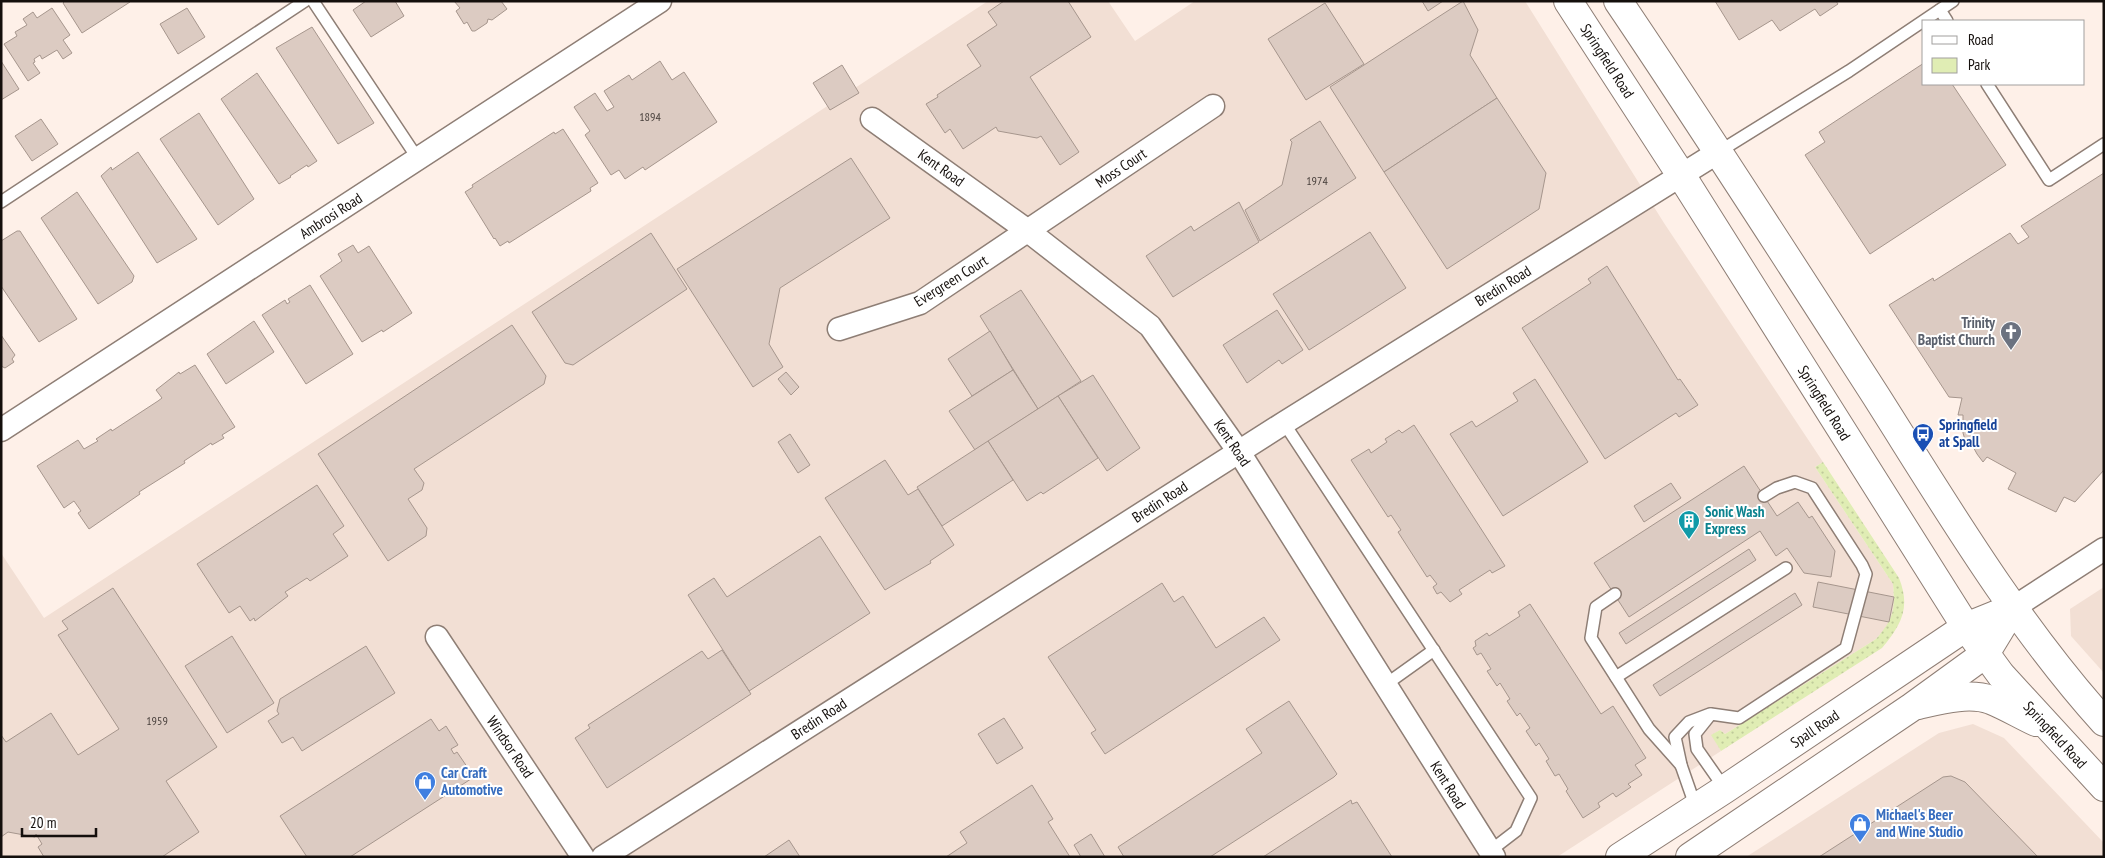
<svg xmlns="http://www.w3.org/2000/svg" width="2105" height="858" font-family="'PT Sans Narrow',sans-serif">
  <defs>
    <pattern id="green-dots" width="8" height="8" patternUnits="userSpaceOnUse" patternTransform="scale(1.25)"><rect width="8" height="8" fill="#e0edb4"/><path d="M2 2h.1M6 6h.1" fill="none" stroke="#bfca9a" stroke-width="1.8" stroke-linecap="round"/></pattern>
  </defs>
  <rect width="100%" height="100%" fill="#fef0e8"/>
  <g fill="#f2dfd4">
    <polygon points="988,1 1108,1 1135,41 1195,1 1525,1 1664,223 1823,462 1815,467 1893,584 1894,606 1890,623 1876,639 1725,734 1720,730 1712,735 1721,751 1557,857 1,857 1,553 44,618"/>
    <polygon points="2104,587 2104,673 2071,636 2070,609"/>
    <polygon points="1973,724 2004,738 2104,843 2104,857 1746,857 1939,733"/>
  </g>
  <path fill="url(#green-dots)" d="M1823 462 1899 578C1911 608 1901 625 1882 648L1721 751 1711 735 1720 730 1725 734 1876 639C1894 618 1895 610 1893 584L1815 467Z"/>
  <g fill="#dccbc2" stroke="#a6968d">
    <polygon points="65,1 130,1 130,2 82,33 63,3"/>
    <polygon points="366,1 395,1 404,16 371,37 353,10"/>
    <polygon points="454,1 501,1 507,9 492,20 488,19 487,23 475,31 472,31 467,22 464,24 456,11 460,8"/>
    <polygon points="1004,1 1068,1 1091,37 1030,77 1079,152 1060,165 1041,136 1037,138 998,131 996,127 963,149 950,129 945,133 926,104 938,97 937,95 981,66 967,45 997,25 988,12"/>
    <polygon points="1422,1 1443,1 1428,11"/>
    <polygon points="1463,1 1478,30 1470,55 1497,98 1384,172 1330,87"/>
    <polygon points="1715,1 1836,1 1838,4 1820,16 1815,9 1780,31 1772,20 1739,40"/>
    <polygon points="1325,3 1364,64 1306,100 1268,39"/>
    <polygon points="52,8 70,35 63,40 72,53 63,59 57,50 42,59 40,55 34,59 35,62 33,63 40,73 28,81 4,44 17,36 15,32 27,25 23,19 33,12 37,18"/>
    <polygon points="187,8 205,37 178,54 160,24"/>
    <polygon points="312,27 374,123 338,144 276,48"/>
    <polygon points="1,61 19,89 1,100"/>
    <polygon points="660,61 672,80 684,72 717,122 645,170 643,167 625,179 619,170 611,175 585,135 590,131 574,107 595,93 607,111 614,107 604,91 629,75 632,80"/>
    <polygon points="1924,63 1924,84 1952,84 2006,165 1870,254 1805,155 1825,142 1819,132"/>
    <polygon points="842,65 859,93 830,110 813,83"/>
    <polygon points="257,73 317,161 308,167 307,165 290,176 291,177 279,184 221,99"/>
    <polygon points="1497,98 1546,173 1539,209 1447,269 1384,172"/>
    <polygon points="199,113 254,199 218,225 160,139"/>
    <polygon points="41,119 58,144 32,161 15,136"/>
    <polygon points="1320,121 1356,178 1260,241 1245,210 1282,185 1292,142 1290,140"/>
    <polygon points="563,129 598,183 590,188 591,191 509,243 508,241 500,246 495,238 494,239 465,192 473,187 472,185 554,132 555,134"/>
    <polygon points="138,152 197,239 157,263 101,176 111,167 112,170"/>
    <polygon points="851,158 890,218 780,288 769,344 783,367 753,387 677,269"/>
    <polygon points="2104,173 2104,470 2075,502 2064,497 2056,512 2008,489 2016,473 1987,457 1983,462 1977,454 1970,441 1966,443 1963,433 1963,415 1958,415 1962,398 1949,397 1889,305 1933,278 1934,281 2010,233 2018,244 2029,237 2021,226"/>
    <polygon points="77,192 134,276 132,282 98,304 41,218"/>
    <polygon points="1239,202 1259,242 1173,297 1146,256 1191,226 1194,231"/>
    <polygon points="17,231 20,231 77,319 39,342 1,286 1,241"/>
    <polygon points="1370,232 1406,288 1309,350 1273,294"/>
    <polygon points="651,233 687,289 573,365 565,363 532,312"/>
    <polygon points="353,245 358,253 369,246 412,313 383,332 382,330 362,342 320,276 342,261 338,254"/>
    <polygon points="1607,266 1678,380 1680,379 1698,405 1679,417 1676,413 1605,459 1522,328 1591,283 1588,279"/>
    <polygon points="310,285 353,354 306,384 262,315 285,300 287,304 290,302 288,299"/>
    <polygon points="1021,290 1081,381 1038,409 980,316"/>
    <polygon points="1277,310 1303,350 1282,364 1279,360 1247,383 1223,345"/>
    <polygon points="254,321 274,352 226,384 207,354"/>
    <polygon points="512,325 546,376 544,384 414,469 424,483 422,490 408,499 427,528 426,536 388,561 318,454"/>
    <polygon points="990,331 1013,370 972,396 948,359"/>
    <polygon points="1,335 15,355 12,359 14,362 5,368 1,366"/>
    <polygon points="195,365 235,427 222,435 224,438 212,445 211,443 184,461 185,463 139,492 140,494 89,529 78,513 81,511 74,501 64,508 37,466 78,440 84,449 98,441 96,439 111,429 112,431 158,401 162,398 156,390 179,372 180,374"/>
    <polygon points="1013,370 1038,409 975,450 949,411"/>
    <polygon points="786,372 799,387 791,395 778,379"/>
    <polygon points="1093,375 1140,448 1107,471 1058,396"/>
    <polygon points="1535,379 1588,462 1503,516 1450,434 1472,421 1476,427 1518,401 1513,393"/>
    <polygon points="1058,396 1098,458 1043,494 1041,492 1027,501 988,441"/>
    <polygon points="1414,425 1505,566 1492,573 1490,570 1459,590 1462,594 1450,602 1441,592 1437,594 1433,587 1437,584 1430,575 1427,577 1398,532 1401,530 1391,515 1388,517 1351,460 1369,449 1371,453 1387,442 1385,439 1399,430 1402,433"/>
    <polygon points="790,434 810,465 798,473 778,442"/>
    <polygon points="988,441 1013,480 942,526 917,487"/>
    <polygon points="885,460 908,495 918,489 954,545 930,561 931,563 885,590 825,498"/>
    <polygon points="1744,466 1777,516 1798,502 1809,518 1812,516 1835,551 1831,577 1804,573 1787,548 1776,556 1760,531 1629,617 1594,563"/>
    <polygon points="1671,483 1681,498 1644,522 1634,506"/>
    <polygon points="317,485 344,526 333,534 348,556 310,581 307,578 285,592 288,596 255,621 254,618 250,621 240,606 229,613 197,564"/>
    <polygon points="820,536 870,613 749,691 688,595 714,578 727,597"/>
    <polygon points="1749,549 1756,560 1626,644 1619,633"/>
    <polygon points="1818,582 1894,597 1889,622 1813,607"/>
    <polygon points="1162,583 1174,602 1183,596 1216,648 1264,617 1280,640 1105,754 1091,733 1096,730 1048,657"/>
    <polygon points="113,588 217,747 166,781 199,832 162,857 44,857 38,847 42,844 36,834 35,837 8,832 1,837 1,735 6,742 51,713 78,755 119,729 58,635 68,629 62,621"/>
    <polygon points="1795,593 1802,605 1660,696 1653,685"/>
    <polygon points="1530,604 1601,714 1613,706 1646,758 1635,765 1642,775 1628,784 1631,787 1616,797 1613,793 1598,803 1600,807 1583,818 1566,791 1568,789 1559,774 1555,776 1546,761 1549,759 1539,743 1536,746 1526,731 1530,728 1520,713 1517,716 1507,701 1510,699 1500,683 1497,686 1487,671 1491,669 1481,653 1477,655 1473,648 1476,646 1475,641 1487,633 1489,636 1520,616 1518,612"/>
    <polygon points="232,636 274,703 227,733 185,666"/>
    <polygon points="366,646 395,693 302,751 293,737 282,743 268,721 279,714 277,711 280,699"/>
    <polygon points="722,650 751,694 607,788 575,738 590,728 588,725 702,651 708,659"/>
    <polygon points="1289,701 1337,774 1334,777 1210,857 1124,857 1118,847 1262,753 1246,729"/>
    <polygon points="1004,718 1023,748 997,764 978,734"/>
    <polygon points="431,719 439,731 446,726 458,745 451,749 454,754 457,752 474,777 350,857 307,857 280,816"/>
    <polygon points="1951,776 1965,782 2038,857 1819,857 1943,777"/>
    <polygon points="1032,785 1053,819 1048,822 1070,857 946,857 967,843 960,832"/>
    <polygon points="1351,800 1352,804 1357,802 1392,857 1263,857"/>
    <polygon points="1091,834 1105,857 1081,857 1074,845"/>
    <polygon points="789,840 800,857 764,857"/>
  </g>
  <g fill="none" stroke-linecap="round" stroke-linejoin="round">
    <g stroke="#8e7e75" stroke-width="14">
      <g id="service">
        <polyline points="313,1 418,159"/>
        <polyline points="1940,10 1947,21"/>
        <polyline points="1987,84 2049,180 2104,144"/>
        <polyline points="1720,151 1849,71 1953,1"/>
        <polyline points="1,202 305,1"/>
        <polyline points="1284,423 1531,798 1516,831 1490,851"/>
        <polyline points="1615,594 1596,607 1591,638 1649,729 1681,765"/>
        <polyline points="1616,677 1786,568"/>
        <polyline points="1385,685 1434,650"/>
        <polyline points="1725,789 1697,749 1695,734 1711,714 1739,718 1846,648 1866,574 1862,565 1812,488 1795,482 1777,488 1764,496"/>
        <polyline points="1696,808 1681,765 1675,737 1689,722 1710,714"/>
      </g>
    </g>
    <g stroke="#8e7e75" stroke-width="25">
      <g id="minor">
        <polyline points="872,119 1028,231 1150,326 1239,452 1494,857"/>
        <polyline points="839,329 920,303 1213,106"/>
        <polyline points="1,430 660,1"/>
        <polyline points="2013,608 2104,549"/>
        <polyline points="437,637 583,857"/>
        <polyline points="603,857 1284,423 1720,151"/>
      </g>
    </g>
    <g stroke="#8e7e75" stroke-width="30">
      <g id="secondary">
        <polyline points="1568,1 1681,175 1966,627 2001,675 2104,787"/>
        <path d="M1618 1C1706 131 1791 264 1876 396 1947 508 2015 623 2104 722"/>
        <path d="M1918 705C1940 700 1969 692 1991 700 2006 706 2021 715 2036 722"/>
        <polyline points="1620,857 1725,789 1966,627 2013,608"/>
        <polyline points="1690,857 1912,707 1985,654 2013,608"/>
      </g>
    </g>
    <use href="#service" stroke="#fff" stroke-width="11"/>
    <use href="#minor" stroke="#fff" stroke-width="22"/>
    <use href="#secondary" stroke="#fff" stroke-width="28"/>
  </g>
  <defs>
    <g id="church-pin" transform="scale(1.125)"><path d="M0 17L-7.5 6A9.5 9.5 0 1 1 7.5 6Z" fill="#6b7280" stroke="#fff"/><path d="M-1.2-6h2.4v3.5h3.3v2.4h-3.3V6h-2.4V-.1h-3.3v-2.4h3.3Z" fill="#fff"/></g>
    <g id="bus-pin" transform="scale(1.125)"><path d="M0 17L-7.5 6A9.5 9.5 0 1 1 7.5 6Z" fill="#1a4fb4" stroke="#fff"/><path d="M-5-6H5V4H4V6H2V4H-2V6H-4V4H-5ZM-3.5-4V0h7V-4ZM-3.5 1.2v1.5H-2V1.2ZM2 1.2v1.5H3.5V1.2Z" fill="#fff"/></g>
    <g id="building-pin" transform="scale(1.125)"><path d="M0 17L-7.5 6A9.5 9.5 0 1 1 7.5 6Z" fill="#0f9aa8" stroke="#fff"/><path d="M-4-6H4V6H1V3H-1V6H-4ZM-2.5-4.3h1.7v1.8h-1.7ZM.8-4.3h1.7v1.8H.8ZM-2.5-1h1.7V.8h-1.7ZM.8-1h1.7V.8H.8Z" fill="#fff"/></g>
    <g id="shop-pin" transform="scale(1.125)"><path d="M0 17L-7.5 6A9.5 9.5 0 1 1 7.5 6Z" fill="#3f7fe0" stroke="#fff"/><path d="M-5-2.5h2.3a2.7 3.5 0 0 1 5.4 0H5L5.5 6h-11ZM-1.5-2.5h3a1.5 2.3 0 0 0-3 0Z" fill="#fff"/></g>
  </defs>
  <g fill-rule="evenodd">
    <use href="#church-pin" x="2011" y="332"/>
    <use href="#bus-pin" x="1923" y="434"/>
    <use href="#building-pin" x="1689" y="521"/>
    <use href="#shop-pin" x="425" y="782"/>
    <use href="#shop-pin" x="1860" y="824"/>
  </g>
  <g text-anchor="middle" stroke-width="4" stroke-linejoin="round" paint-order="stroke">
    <g font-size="12" fill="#463e3a">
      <text x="650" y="121">1894</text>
      <text x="1317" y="185">1974</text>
      <text x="157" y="725">1959</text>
    </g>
    <g font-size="15" fill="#140f0c" stroke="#fff">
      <text transform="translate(1607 61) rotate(57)" y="5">Springfield Road</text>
      <text transform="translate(941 168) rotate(35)" y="5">Kent Road</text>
      <text transform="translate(1121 168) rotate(-34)" y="5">Moss Court</text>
      <text transform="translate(331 216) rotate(-33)" y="5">Ambrosi Road</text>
      <text transform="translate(951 281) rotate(-32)" y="5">Evergreen Court</text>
      <text transform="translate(1503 286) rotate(-32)" y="5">Bredin Road</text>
      <text transform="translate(1824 403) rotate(58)" y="5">Springfield Road</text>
      <text transform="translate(1232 443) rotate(56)" y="5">Kent Road</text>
      <text transform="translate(1160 502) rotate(-33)" y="5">Bredin Road</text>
      <text transform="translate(819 719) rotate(-33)" y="5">Bredin Road</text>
      <text transform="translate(1815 729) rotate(-34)" y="5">Spall Road</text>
      <text transform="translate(2055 735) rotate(47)" y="5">Springfield Road</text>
      <text transform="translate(510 747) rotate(56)" y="5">Windsor Road</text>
      <text transform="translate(1448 785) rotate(58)" y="5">Kent Road</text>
    </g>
    <g font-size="15" font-weight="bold" fill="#5b616d" stroke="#fff" text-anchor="end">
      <text x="1995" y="328">Trinity<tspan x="1995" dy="17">Baptist Church</tspan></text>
    </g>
    <g font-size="15" font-weight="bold" fill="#164399" stroke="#fff" text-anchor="start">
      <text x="1939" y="430">Springfield<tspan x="1939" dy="17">at Spall</tspan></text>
    </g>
    <g font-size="15" font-weight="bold" fill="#0d838f" stroke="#fff" text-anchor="start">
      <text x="1705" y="517">Sonic Wash<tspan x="1705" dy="17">Express</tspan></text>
    </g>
    <g font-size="15" font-weight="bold" fill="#366cbe" stroke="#fff" text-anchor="start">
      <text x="441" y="778">Car Craft<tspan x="441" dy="17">Automotive</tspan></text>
      <text x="1876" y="820">Michael's Beer<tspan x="1876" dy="17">and Wine Studio</tspan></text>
    </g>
  </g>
  <rect width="2105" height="858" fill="none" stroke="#140f0c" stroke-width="5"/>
  <rect x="1922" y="20" width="162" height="65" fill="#ffffff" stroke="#a19f9e"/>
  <rect x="1932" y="36" width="25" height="8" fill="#ffffff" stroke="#a19f9e"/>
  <text x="1968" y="45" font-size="15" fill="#140f0c">Road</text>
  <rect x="1932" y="58" width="25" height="15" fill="#e0edb4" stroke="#a19f9e"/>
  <text x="1968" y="70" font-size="15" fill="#140f0c">Park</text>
  <path d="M22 828v8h74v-8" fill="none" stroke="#140f0c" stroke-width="2.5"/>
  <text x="30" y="828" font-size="15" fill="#140f0c" stroke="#ffffff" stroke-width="4" paint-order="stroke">20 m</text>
</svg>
